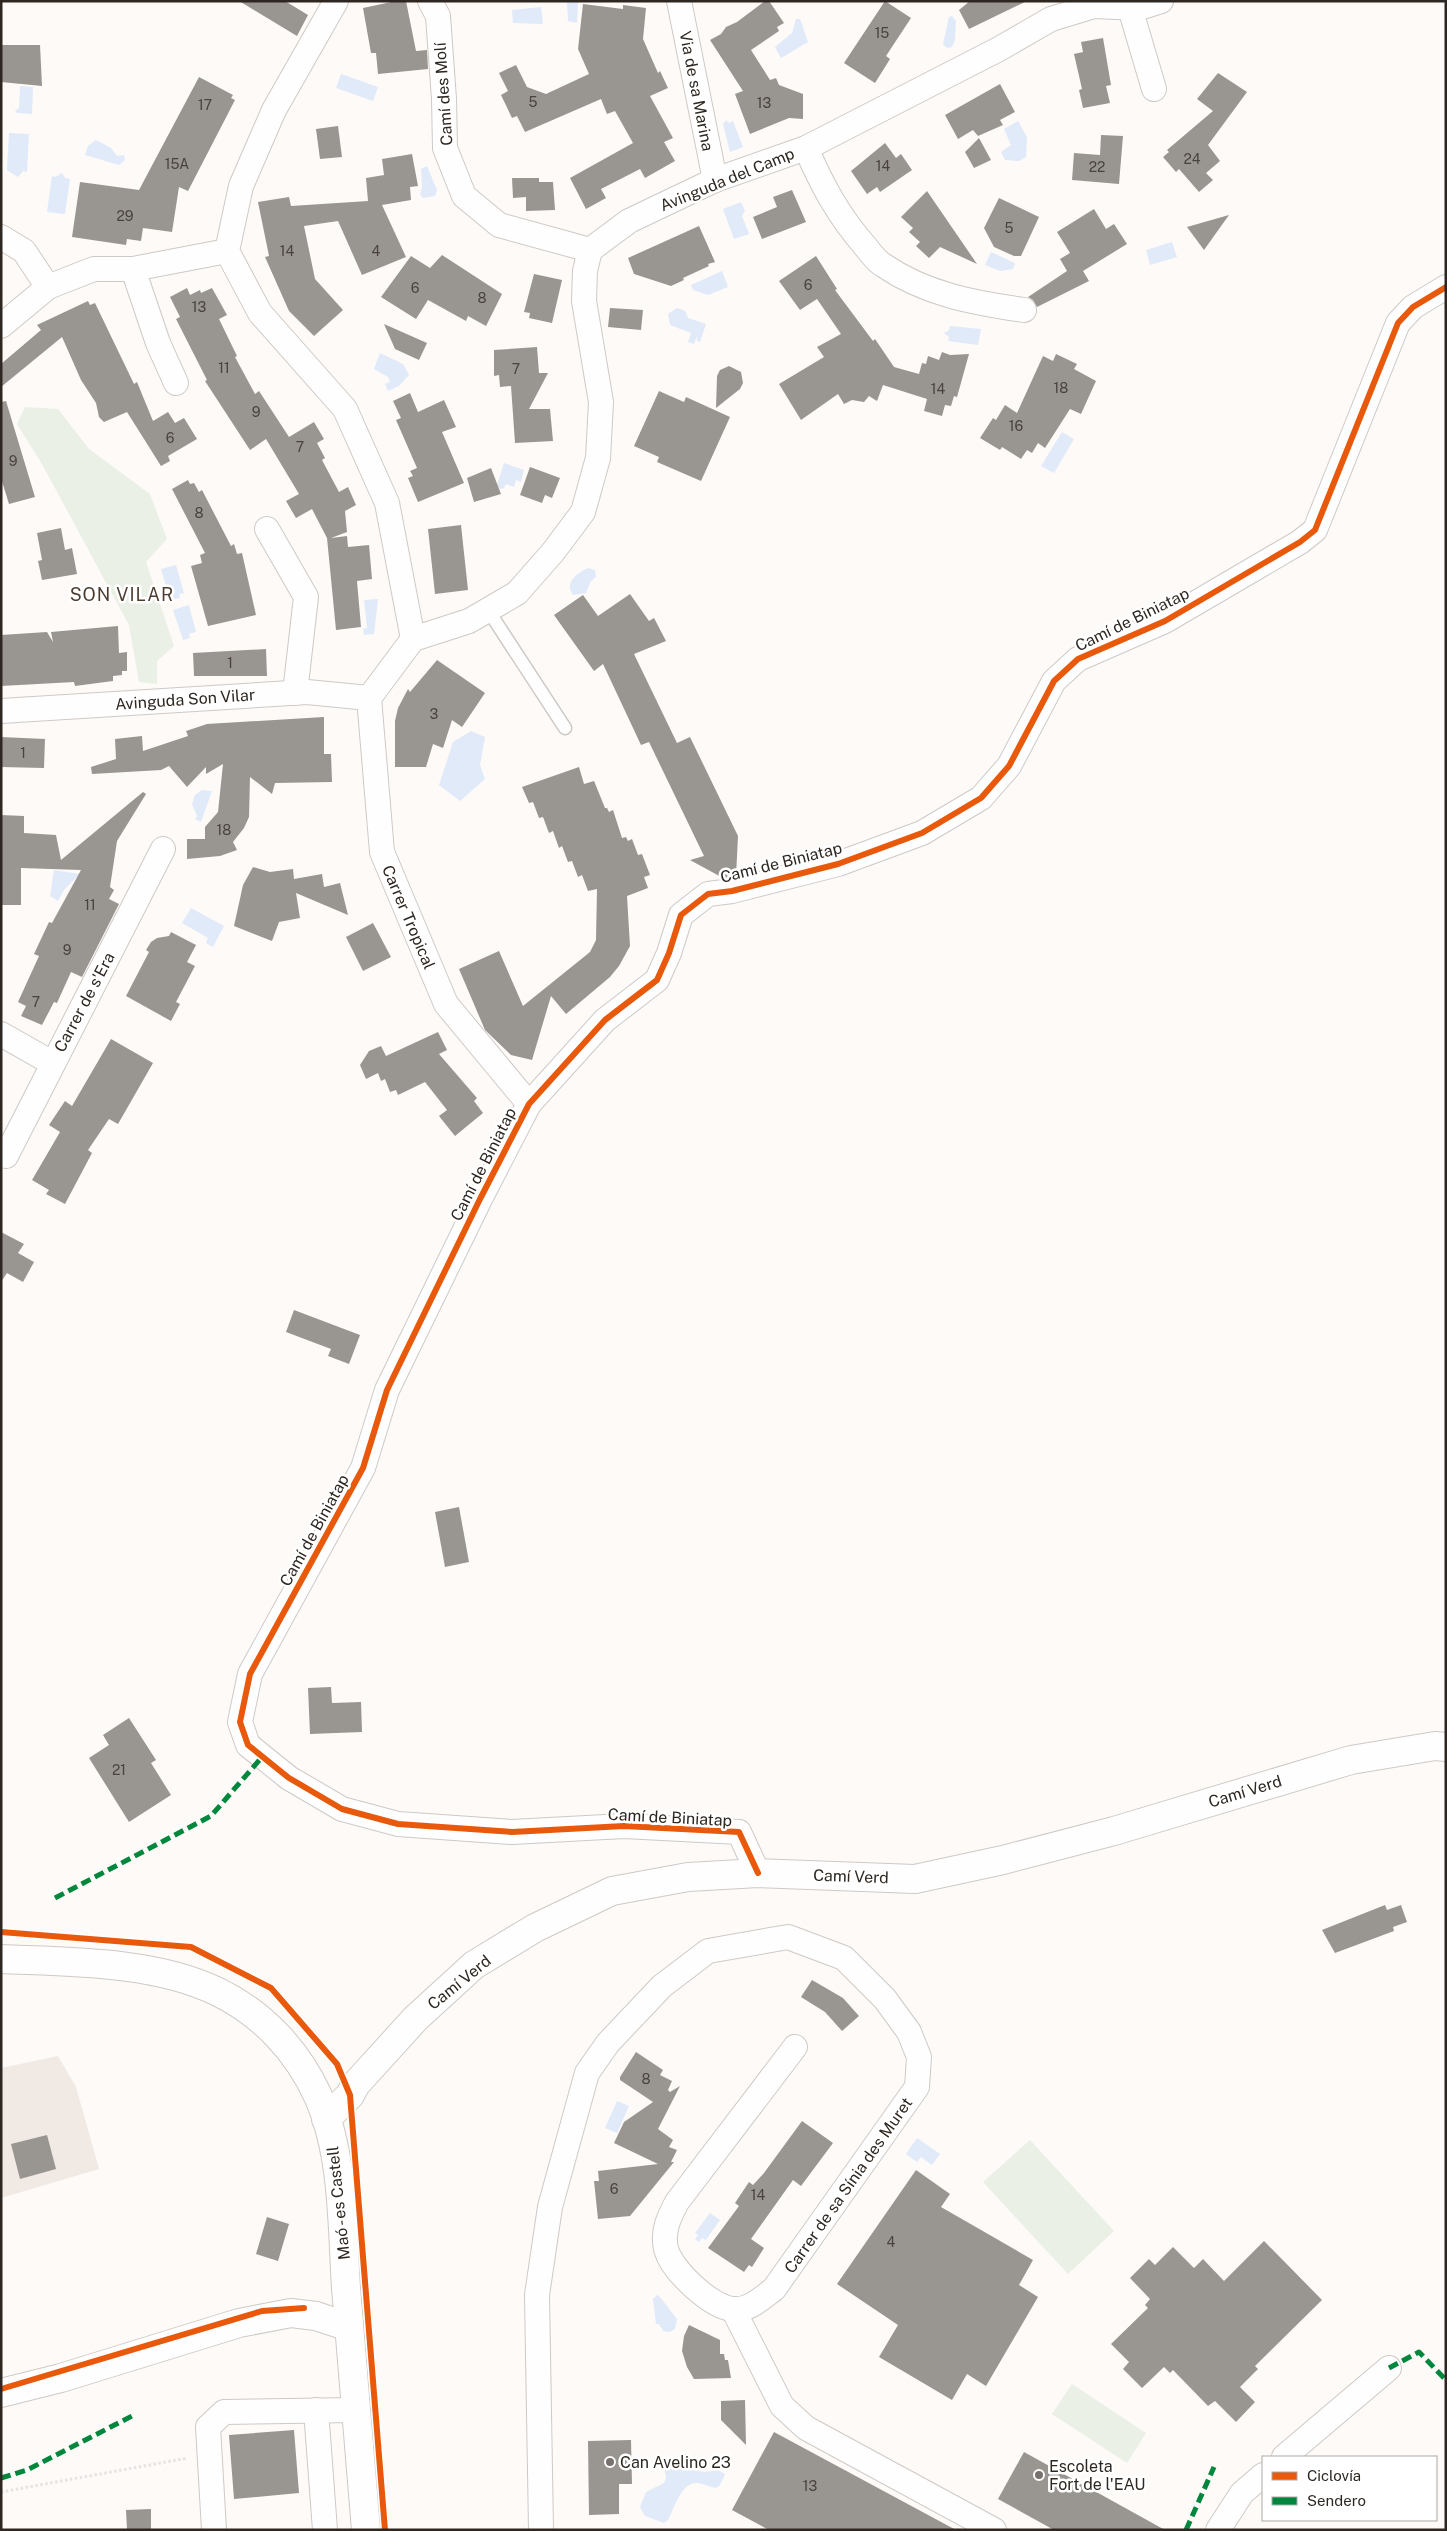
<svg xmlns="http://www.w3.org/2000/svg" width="1447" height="2531" font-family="'Public Sans',sans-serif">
  <rect width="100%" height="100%" fill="#fdfaf8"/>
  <polygon fill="#f0e9e4" points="58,2056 76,2087 99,2169 1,2198 1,2068"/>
  <g fill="#eaf0e5">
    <polygon points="25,407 58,409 89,449 150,494 167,539 146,562 174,646 157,661 157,684 139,682 129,625 42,464 17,424"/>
    <polygon points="1030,2140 1114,2231 1068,2274 983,2182"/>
    <polygon points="1072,2384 1146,2433 1127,2463 1052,2414"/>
  </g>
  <g fill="#e0eaf9">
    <polygon points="567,1 578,1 577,23 568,21"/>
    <polygon points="541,7 543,24 513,23 512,10"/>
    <polygon points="952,16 956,21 955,40 952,47 947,48 943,44 949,17"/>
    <polygon points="796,19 800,19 808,42 781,58 775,47 792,33"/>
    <polygon points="341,74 378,87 373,101 336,88"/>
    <polygon points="20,86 33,87 32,114 17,113 15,111 19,108"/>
    <polygon points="726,120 729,123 733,121 743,147 730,152 723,124"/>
    <polygon points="1018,121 1027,137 1026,157 1019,161 1005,160 1001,152 1011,145 1004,129"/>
    <polygon points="9,133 29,134 27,172 23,171 18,177 7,170"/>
    <polygon points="96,140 111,148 117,156 124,155 125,160 119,165 85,155 88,146"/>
    <polygon points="427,166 437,190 435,196 423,198 420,194 422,187 421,169"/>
    <polygon points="62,173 65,178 70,179 65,214 47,212 52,176 56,177"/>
    <polygon points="741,202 745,211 742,216 749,234 734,239 723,209"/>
    <polygon points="1172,242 1177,257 1150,265 1146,250"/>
    <polygon points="991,252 1015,263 1013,269 1000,271 985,265"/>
    <polygon points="722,271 728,287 708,295 693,290 691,285"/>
    <polygon points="677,308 685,311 688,318 706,324 700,342 697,341 697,336 694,344 688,342 691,333 670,325 668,314"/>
    <polygon points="950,326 981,329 978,345 948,341 949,337 944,333 949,330"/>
    <polygon points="380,353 403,364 409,375 399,386 388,391 385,384 390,382 388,377 374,369"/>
    <polygon points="1062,432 1074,439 1054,473 1041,466"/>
    <polygon points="504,463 524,470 521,482 516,480 514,487 506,484 504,488 500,489 497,485"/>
    <polygon points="176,565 184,593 179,594 180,598 174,599 173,596 169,597 161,569"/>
    <path d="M588 568 595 570 596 577 591 581 586 593 573 595C564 583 577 573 588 568Z"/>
    <polygon points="378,599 374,634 364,635 363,629 367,628 364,600"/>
    <polygon points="189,605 196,632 189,634 190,638 183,640 173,610"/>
    <polygon points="471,731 485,737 480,765 485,779 460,801 439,785 453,742"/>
    <polygon points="202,790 212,791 201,822 195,819 197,816 192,804 195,795"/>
    <polygon points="54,870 80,874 64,890 58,901 50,896"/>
    <polygon points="191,908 224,926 213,947 206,943 208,938 182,923"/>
    <polygon points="617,2101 629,2106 617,2133 605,2128"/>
    <polygon points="917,2138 940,2154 932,2165 921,2157 917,2162 906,2154"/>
    <polygon points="710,2213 720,2220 706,2240 702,2238 699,2242 695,2239 698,2235 695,2233"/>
    <polygon points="657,2295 660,2297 677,2319 675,2329 670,2332 663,2331 659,2324 656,2324 653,2299"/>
    <path d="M672 2462C690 2466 699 2477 717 2469L725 2474 720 2485 716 2488C709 2487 703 2483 696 2483 681 2483 674 2509 668 2520L664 2523 645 2516 640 2507 646 2492 664 2483 666 2478 664 2467Z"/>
  </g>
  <g fill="#999591">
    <polygon points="239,1 285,1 308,15 297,36"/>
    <polygon points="396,1 406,1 416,51 427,50 428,69 378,74 376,53 371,53 363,8"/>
    <polygon points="765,1 769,1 784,23 777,27 779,31 751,50 770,80 776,78 779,85 803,94 803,119 789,118 750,134 735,94 743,91 710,40 721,34 726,27 737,22"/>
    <polygon points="885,1 911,18 886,56 890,59 875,83 844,63"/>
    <polygon points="970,1 1027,1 969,29 959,10"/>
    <polygon points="583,4 623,9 623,5 646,8 643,39 658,73 660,71 668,88 650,96 673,138 664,142 675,161 645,178 640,169 601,189 606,198 586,209 570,178 633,143 615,111 607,114 601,99 525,132 517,116 512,118 501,95 508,91 499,73 516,65 527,87 546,94 589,74 578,49"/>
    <polygon points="1103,38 1111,85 1106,86 1110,103 1083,108 1079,90 1082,89 1074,54 1083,52 1081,42"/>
    <polygon points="1,45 40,45 42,86 1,82"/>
    <polygon points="1218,73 1247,92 1208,145 1220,161 1206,173 1213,180 1199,192 1179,169 1176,172 1163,157 1169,152 1167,150 1213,111 1197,99"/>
    <polygon points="199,77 233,95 231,98 235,100 188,191 179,187 172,232 143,228 141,241 127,239 126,245 72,237 80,182 139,190"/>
    <polygon points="1000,84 1015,112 1000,120 1003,125 978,136 973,130 958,139 945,115"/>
    <polygon points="338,126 342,157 320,159 316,129"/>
    <polygon points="1101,135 1123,136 1119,184 1072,180 1074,153 1100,155"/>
    <polygon points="979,138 991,160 974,168 965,152"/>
    <polygon points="885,143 896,158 901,154 912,170 880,192 877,187 867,194 851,171"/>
    <polygon points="412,154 418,186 410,187 411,200 382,205 406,257 362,275 338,221 304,226 315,279 343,310 314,336 289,311 265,257 269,256 258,202 289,197 291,206 368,201 366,178 384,175 382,159"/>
    <polygon points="512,178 539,178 539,182 553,182 555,210 526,211 526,197 513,198"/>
    <polygon points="792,190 806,222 762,239 753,217 777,207 773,197"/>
    <polygon points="927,191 977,264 940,247 929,258 916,246 920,242 909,232 913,228 901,217"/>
    <polygon points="999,198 1039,217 1021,256 1014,256 994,247 984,228"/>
    <polygon points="1094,209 1106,229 1114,224 1127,244 1083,271 1089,281 1037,307 1033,300 1028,297 1067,271 1060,259 1070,253 1057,232"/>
    <polygon points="1229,215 1204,250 1187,227"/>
    <polygon points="699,226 715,262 708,264 709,266 683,278 684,280 671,286 634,274 628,258"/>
    <polygon points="442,255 502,294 486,326 468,316 466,321 428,300 416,319 381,297 411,256 430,268"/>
    <polygon points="816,256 837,289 835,290 873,341 875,339 894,367 919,374 922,363 926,364 928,356 939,360 942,352 950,355 969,354 957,397 954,396 951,406 945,405 942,416 924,411 927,399 883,385 877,401 869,396 864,402 852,400 844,404 838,394 801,420 779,384 824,357 817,347 841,334 817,299 800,310 779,281"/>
    <polygon points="534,274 562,280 552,323 529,318 530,313 524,312"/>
    <polygon points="187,288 190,295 200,290 201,293 212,288 227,315 219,319 237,356 235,357 255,394 259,391 289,437 314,422 324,439 317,443 325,458 322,460 339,492 348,487 356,505 345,511 347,532 331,538 347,536 348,547 369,545 372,579 357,581 361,627 336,630 327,538 312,509 296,518 286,501 299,494 266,439 250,450 205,381 207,380 176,319 180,317 170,297"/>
    <polygon points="88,301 90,305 95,303 134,384 137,382 153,421 168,412 175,423 184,418 197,439 168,456 170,461 161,466 127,412 104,422 99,417 96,403 81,380 62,337 1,387 1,364 41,330 37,325"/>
    <polygon points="610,308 643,310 641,330 608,327"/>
    <polygon points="384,324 427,343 419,360 395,349"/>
    <polygon points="537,347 539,373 548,373 529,409 550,409 553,441 515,443 511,386 500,387 499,375 494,376 494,350"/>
    <polygon points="1056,354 1077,364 1074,369 1096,381 1081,414 1070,409 1045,448 1038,443 1032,453 1027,450 1021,459 1002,447 1000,450 980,438 993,418 996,420 1005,405 1017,413 1043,356 1053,361"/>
    <polygon points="729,366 741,372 743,383 740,389 716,408 717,376 720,370"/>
    <polygon points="659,391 684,402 686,397 730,417 701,481 657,462 659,457 634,446"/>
    <polygon points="410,393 418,412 444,400 456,427 442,432 464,483 418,502 408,478 413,476 410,471 417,468 396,420 401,418 393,401"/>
    <polygon points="6,401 35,497 9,504 1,478 1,402"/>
    <polygon points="530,467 560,478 552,498 545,495 542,503 520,495"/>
    <polygon points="491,468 501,494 474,502 467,478"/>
    <polygon points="188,480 190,484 194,483 199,492 202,490 231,546 234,544 237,554 242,553 256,615 208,626 191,566 202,563 200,555 205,553 172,489"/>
    <polygon points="461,525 468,590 435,594 428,529"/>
    <polygon points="61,528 65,550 72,548 77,574 42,580 38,561 42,560 37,533"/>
    <polygon points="630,594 649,621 654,618 666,641 634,654 677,743 690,737 738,836 736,876 723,878 690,860 704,856 649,742 641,745 603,664 594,671 554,615 583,595 598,616"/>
    <polygon points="118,626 119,653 127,652 127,671 122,671 122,675 113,676 113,681 75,686 74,682 1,686 1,635 47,632 53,642 51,632"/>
    <polygon points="266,649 267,676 194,676 193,653"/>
    <polygon points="437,660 485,693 462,727 452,720 443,748 433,744 426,767 395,767 395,721 398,708 408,689 410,692"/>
    <polygon points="324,717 324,754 331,754 332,782 275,783 272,794 250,777 249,817 244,828 233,842 237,850 220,856 187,859 187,839 205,839 205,827 218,812 223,764 206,774 206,767 187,787 169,766 161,770 92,774 91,767 116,759 115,739 142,736 143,751 188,736 186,731 207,724"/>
    <polygon points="1,737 45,739 44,768 1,767"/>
    <polygon points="579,767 584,784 594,781 605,808 607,808 609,812 613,810 622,838 626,837 628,841 632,839 638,855 642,854 650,875 644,877 648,888 627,896 630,946 619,966 610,977 566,1014 551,996 532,1060 511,1055 485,1030 459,969 499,951 523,1006 590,952 596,940 597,889 588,891 582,875 578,877 572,861 568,862 562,846 559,848 553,831 549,833 543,817 539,818 533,802 529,803 522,787"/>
    <polygon points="143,792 146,794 117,841 110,887 114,890 109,899 119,904 82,977 71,972 57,1003 54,1002 42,1025 21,1016 26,1006 18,1002 39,956 34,954 49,922 52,923 81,870 21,868 21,905 1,905 1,815 24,816 24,833 56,835 61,860"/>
    <polygon points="253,867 270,872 293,869 294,879 322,874 324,887 340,883 348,915 296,893 300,918 279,922 272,941 234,926 243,885"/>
    <polygon points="373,923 391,957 363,971 346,937"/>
    <polygon points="171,932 196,945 187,962 195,966 176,1002 180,1004 171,1021 126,996 149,952 146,950 151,942 157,938 169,936"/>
    <polygon points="438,1032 447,1050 439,1054 477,1098 474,1101 483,1113 455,1136 439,1116 447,1110 425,1082 398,1095 396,1090 390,1092 385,1079 381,1081 378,1073 366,1079 360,1065 369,1051 381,1046 386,1056"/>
    <polygon points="111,1039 153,1063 118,1124 109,1119 88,1150 92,1153 65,1204 46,1194 49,1190 32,1180 60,1132 49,1125 65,1101 72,1106"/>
    <polygon points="1,1232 24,1244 18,1253 34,1262 23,1282 7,1273 1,1282"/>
    <polygon points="294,1310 360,1335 349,1364 328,1356 331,1349 286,1332"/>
    <polygon points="459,1507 469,1562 445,1567 435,1512"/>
    <polygon points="331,1687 332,1703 361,1702 362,1732 310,1734 308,1688"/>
    <polygon points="129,1718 156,1760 151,1763 171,1795 129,1822 89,1758 109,1745 103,1735"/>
    <polygon points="1385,1905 1387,1910 1401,1905 1407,1922 1393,1927 1394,1931 1335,1953 1322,1930"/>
    <polygon points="812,1980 843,1998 859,2016 842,2031 825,2012 801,1997"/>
    <polygon points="636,2052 663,2070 660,2075 672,2081 668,2090 670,2092 680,2086 658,2129 673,2140 669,2147 677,2150 671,2162 674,2162 630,2216 598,2219 594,2181 599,2181 598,2171 658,2164 614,2143 624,2122 653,2102 620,2080 620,2077"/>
    <polygon points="802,2121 833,2143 801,2186 793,2180 751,2239 764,2248 752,2267 749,2265 744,2272 708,2248 739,2206 735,2203 749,2182 753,2185 764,2173"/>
    <polygon points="47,2135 56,2169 20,2179 11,2144"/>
    <polygon points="916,2170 950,2194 941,2207 1033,2260 1019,2285 1038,2297 986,2386 967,2374 952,2400 879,2357 898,2325 837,2284"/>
    <polygon points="267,2217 289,2224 278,2261 256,2254"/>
    <polygon points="1264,2241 1322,2300 1255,2366 1258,2369 1240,2387 1255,2402 1236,2422 1215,2401 1208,2406 1173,2370 1170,2373 1164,2367 1142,2388 1123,2369 1129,2362 1111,2344 1148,2308 1145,2305 1150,2299 1130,2278 1149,2259 1155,2265 1173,2247 1194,2268 1203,2259 1224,2281"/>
    <polygon points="689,2325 720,2340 720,2354 724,2354 725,2360 728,2360 731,2378 694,2379 687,2367 682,2351 684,2336"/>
    <polygon points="745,2400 746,2445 721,2420 721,2401"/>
    <polygon points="294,2430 299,2493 234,2499 229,2435"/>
    <polygon points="774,2432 956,2530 769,2530 732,2510"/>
    <polygon points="631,2440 632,2484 619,2484 619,2514 589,2515 588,2441"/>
    <polygon points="1024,2452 1165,2530 1054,2530 998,2499"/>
    <polygon points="151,2509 151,2530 127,2530 126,2510"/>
  </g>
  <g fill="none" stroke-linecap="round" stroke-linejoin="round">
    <g stroke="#cec9c5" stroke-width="15">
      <polyline id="service" points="488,610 565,728"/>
    </g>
    <g stroke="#cec9c5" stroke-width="26">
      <g id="minor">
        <polyline points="336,1 274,110 241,186 227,251 260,313 345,409 387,503 413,639"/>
        <polyline points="430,1 438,16 444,99 445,148 464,196 499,225 590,250"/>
        <polyline points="679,1 715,180"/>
        <polyline points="1130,8 1154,89"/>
        <path d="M806 148C822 185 838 215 865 246 870 252 876 261 883 265 925 294 974 303 1024 310"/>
        <polyline points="1,237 24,251 48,287"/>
        <polyline points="133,269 158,343 176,383"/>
        <polyline points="1,326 48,287 94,269 133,269 227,251"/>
        <polyline points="267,529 306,597 295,693"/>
        <polyline points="369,698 413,639 469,621 517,593 553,552 583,512 598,458 601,402 584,301 585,271 590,250 629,221 715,180 806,148 999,49 1051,19 1094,6 1139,8 1161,1"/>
        <polyline points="369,698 382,852 446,1004 529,1104"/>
        <polyline points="1,711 307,692 369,698"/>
        <polyline points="1,1034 52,1063"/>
        <polyline points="6,1156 163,849"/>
        <polyline points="758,1873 739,1832 624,1826 512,1832 398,1824 342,1809 289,1778 248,1745 240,1722 250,1674 363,1468 387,1390 480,1199 529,1104 605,1020 657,980 669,953 681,915 708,894 732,891 838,864 922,833 981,798 1009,766 1054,681 1078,659 1165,621 1300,542 1315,530 1398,323 1413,307 1446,287"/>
        <polyline points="733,2309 782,2406 806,2428 994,2530"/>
        <polyline points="316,2410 325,2530"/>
        <polyline points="1284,2457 1389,2368"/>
        <polyline points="214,2530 208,2427 224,2412 356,2410"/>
        <path d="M541 2530 537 2295 550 2207 587 2073 608 2043 662 1986 708 1951 788 1937 844 1958 885 1999 909 2032 919 2057 917 2087 774 2289C762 2298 749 2311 733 2309 711 2307 672 2271 666 2249 662 2231 669 2217 677 2202L795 2047"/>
        <polyline points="1218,2530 1242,2493 1263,2475"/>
      </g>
    </g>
    <g stroke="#cec9c5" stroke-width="30">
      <g id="tertiary">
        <polyline points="326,2119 350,2095 356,2084 415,2019 474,1965 535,1928 612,1891 688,1877 758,1873 915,1879 1003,1860 1114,1831 1351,1760 1435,1746 1446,1747"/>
        <polyline points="1,2393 61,2378 239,2323 291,2313 316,2316 349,2327"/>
      </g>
    </g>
    <g stroke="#cec9c5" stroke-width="30">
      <path id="secondary" d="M1 1959C69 1962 154 1961 216 1991 262 2013 297 2050 318 2096 344 2154 342 2226 346 2288 352 2368 359 2449 366 2530"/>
    </g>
    <polyline stroke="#e5e4e4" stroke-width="3" stroke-dasharray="2.5 2.5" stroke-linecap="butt" points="1,2492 188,2458"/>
    <use href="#service" stroke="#fffefe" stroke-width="12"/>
    <use href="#minor" stroke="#fffefe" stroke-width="24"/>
    <use href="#tertiary" stroke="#fffefe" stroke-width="28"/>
    <use href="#secondary" stroke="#fffefe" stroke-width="28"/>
    <g stroke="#00873e" stroke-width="5" stroke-dasharray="10 5" stroke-linecap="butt">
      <polyline points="55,1898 211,1816 262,1757"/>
      <polyline points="1389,2368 1419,2352 1446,2380"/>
      <polyline points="1,2478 27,2470 134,2415"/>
      <polyline points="1186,2530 1214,2467"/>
    </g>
    <g stroke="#fff" stroke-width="9">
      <g id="cycleway">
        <polyline points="758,1873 739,1832 624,1826 512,1832 398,1824 342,1809 289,1778 248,1745 240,1722 250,1674 363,1468 387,1390 480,1199 529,1104 605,1020 657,980 669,953 681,915 708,894 732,891 838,864 922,833 981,798 1009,766 1054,681 1078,659 1165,621 1300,542 1315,530 1398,323 1413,307 1446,287"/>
        <polyline points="1,1932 191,1947 271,1988 337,2064 350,2095 385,2530"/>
        <polyline points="1,2389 262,2311 304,2308"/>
      </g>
    </g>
    <use href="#cycleway" stroke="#e8590c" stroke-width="6"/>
  </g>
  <g fill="#76716c" stroke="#fff" stroke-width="2">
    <circle cx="610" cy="2462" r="5"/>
    <circle cx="1039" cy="2475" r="5"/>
  </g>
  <g text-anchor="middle" stroke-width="5" stroke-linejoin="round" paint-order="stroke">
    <g font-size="14" fill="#49423d">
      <text x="882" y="38">15</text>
      <text x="533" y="107">5</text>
      <text x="764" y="108">13</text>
      <text x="205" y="110">17</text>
      <text x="1192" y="164">24</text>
      <text x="177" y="169">15A</text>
      <text x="883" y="171">14</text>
      <text x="1097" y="172">22</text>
      <text x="125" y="221">29</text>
      <text x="1009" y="233">5</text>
      <text x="287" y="256">14</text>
      <text x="376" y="256">4</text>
      <text x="808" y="290">6</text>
      <text x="415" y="293">6</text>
      <text x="482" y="303">8</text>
      <text x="199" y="312">13</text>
      <text x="224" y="373">11</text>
      <text x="516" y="374">7</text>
      <text x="1061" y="393">18</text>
      <text x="938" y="394">14</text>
      <text x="256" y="417">9</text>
      <text x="1016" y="431">16</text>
      <text x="170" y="443">6</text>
      <text x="300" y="452">7</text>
      <text x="13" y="466">9</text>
      <text x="199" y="518">8</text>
      <text x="230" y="668">1</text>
      <text x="434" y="719">3</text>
      <text x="23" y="758">1</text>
      <text x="224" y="835">18</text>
      <text x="90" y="910">11</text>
      <text x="67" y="955">9</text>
      <text x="36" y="1007">7</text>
      <text x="119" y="1775">21</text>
      <text x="646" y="2084">8</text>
      <text x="614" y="2194">6</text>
      <text x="758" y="2200">14</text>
      <text x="891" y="2247">4</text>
      <text x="810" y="2491">13</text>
    </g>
    <g font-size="16" fill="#2e2721" stroke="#fff">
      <text transform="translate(697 91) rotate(79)" y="6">Via de sa Marina</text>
      <text transform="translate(443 94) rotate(-94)" y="6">Camí des Molí</text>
      <text transform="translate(727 179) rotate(-22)" y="6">Avinguda del Camp</text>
      <text transform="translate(1132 619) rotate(-26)" y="6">Camí de Biniatap</text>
      <text transform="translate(185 699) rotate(-4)" y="6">Avinguda Son Vilar</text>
      <text transform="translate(781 862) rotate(-14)" y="6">Camí de Biniatap</text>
      <text transform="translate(409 917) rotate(67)" y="6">Carrer Tropical</text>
      <text transform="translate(84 1002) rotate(-62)" y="6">Carrer de s'Era</text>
      <text transform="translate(483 1164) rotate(-63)" y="6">Camí de Biniatap</text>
      <text transform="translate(314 1530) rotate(-61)" y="6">Camí de Biniatap</text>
      <text transform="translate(1245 1791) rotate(-17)" y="6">Camí Verd</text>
      <text transform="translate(670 1817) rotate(3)" y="6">Camí de Biniatap</text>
      <text transform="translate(851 1876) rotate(2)" y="6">Camí Verd</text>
      <text transform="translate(459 1982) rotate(-39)" y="6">Camí Verd</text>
      <text transform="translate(848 2185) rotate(-55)" y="6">Carrer de sa Sínia des Muret</text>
      <text transform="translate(338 2203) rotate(-96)" y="6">Maó - es Castell</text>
    </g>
    <g font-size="16" fill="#2e2721" stroke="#fff" text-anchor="start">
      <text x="620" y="2468">Can Avelino 23</text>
      <text x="1049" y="2472">Escoleta<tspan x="1049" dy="18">Fort de l'EAU</tspan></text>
    </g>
    <g font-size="18" letter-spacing="1" fill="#4c3c30" stroke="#fff">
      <text x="122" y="601">SON VILAR</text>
    </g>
  </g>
  <rect width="1447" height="2531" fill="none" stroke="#2e2721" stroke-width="5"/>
  <rect x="1262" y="2456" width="175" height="65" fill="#ffffff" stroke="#aba9a6"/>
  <rect x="1272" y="2472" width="25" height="8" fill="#e8590c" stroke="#aba9a6"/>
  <text x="1307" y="2481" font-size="15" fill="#2e2721">Ciclovía</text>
  <rect x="1272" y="2497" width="25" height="8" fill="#00873e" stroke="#aba9a6"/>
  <text x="1307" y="2506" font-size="15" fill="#2e2721">Sendero</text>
</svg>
